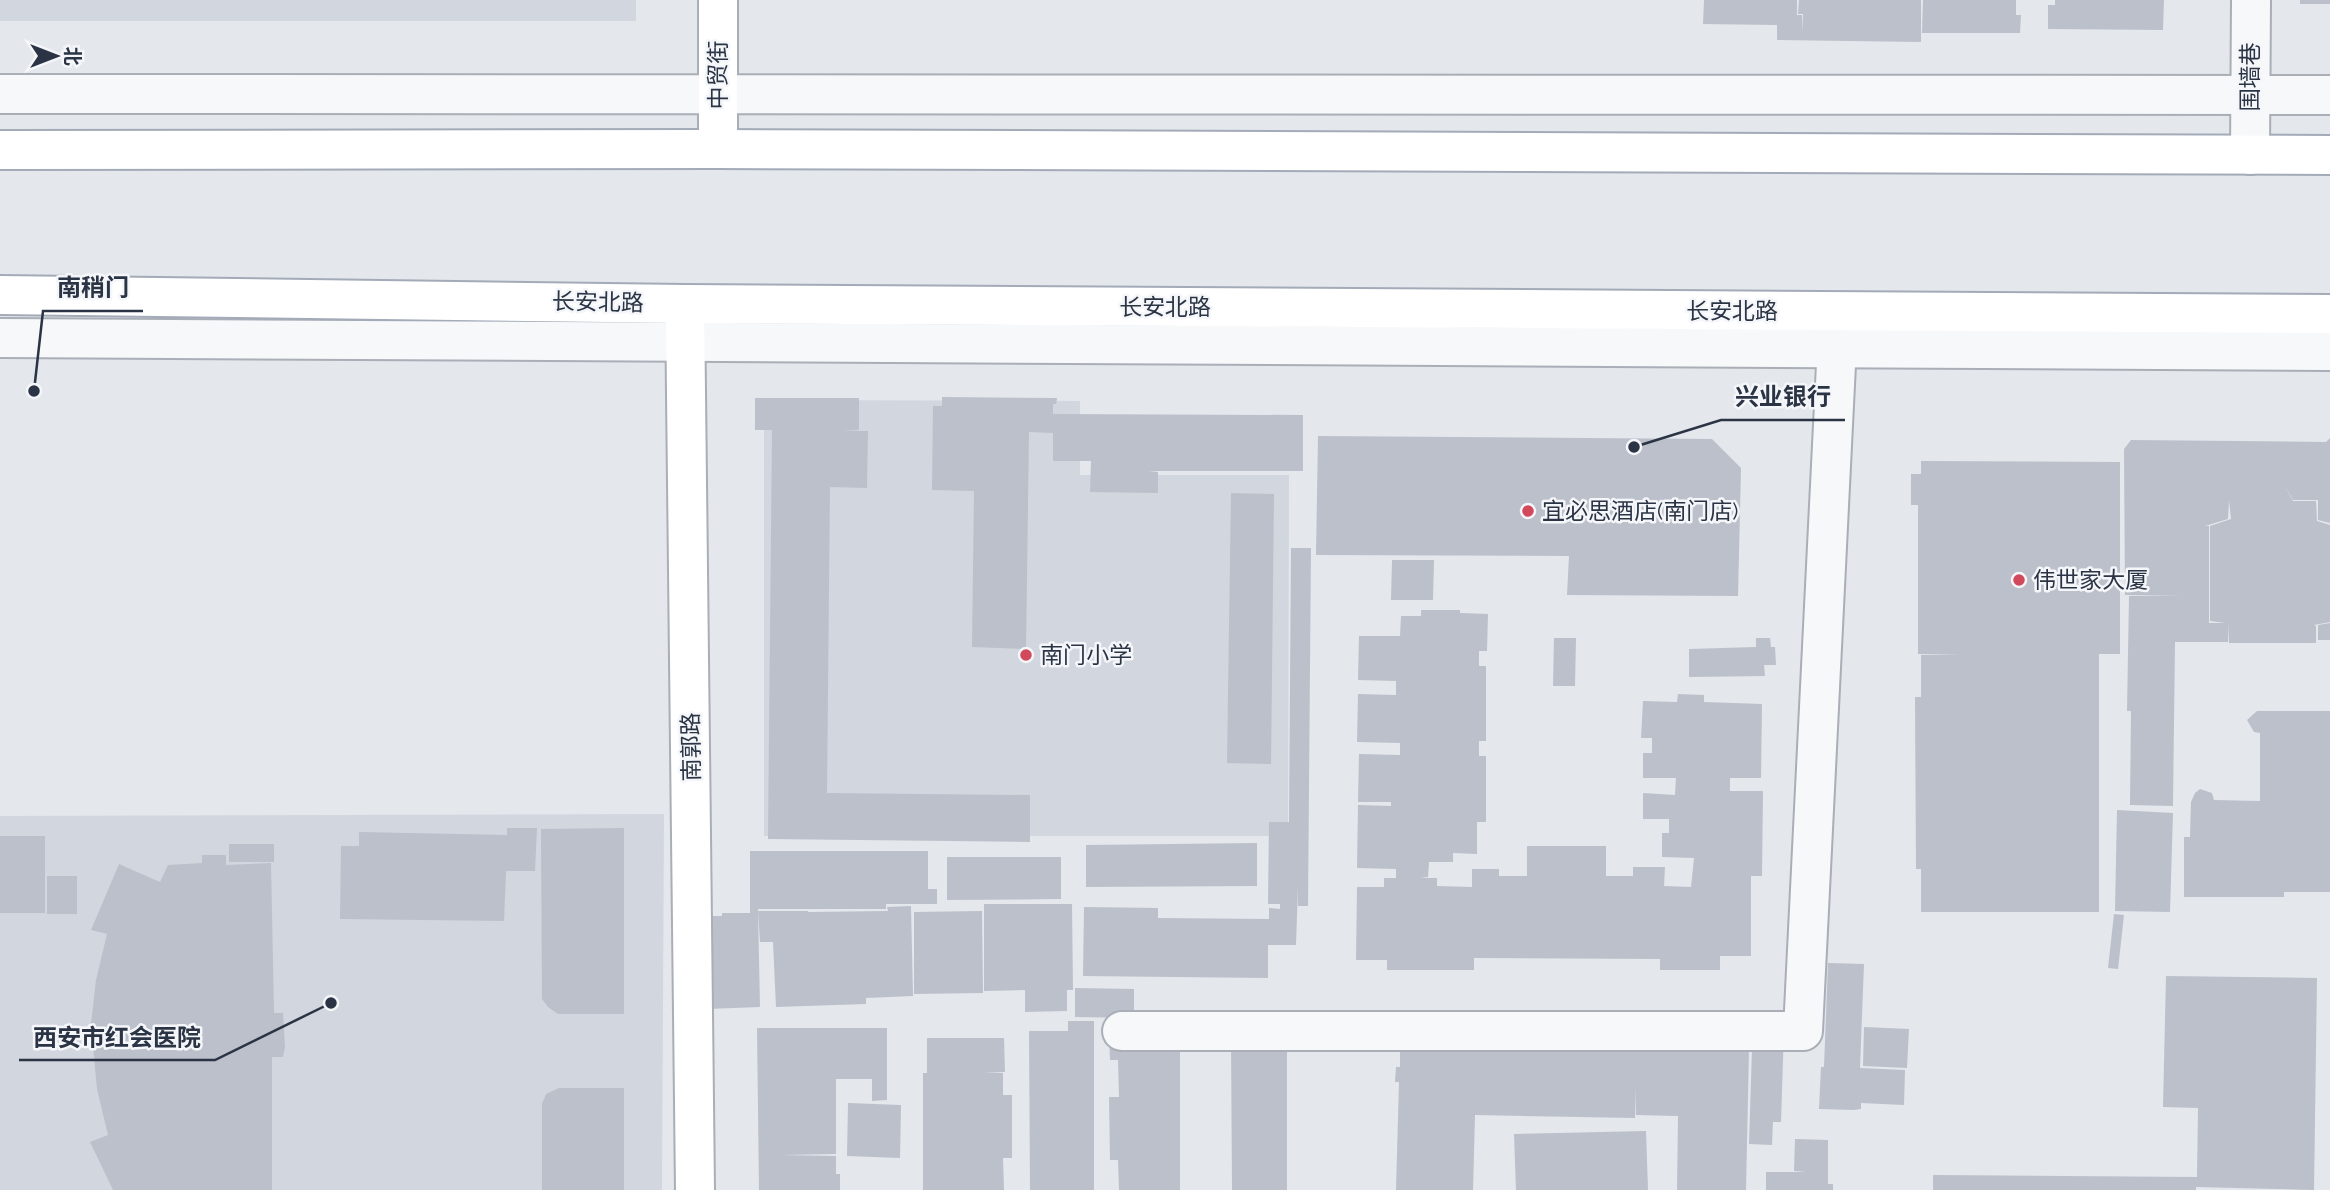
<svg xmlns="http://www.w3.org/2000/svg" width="2330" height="1190" font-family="Raleway,'Noto Sans SC',sans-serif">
  <rect width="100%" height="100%" fill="#e4e7ec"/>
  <g fill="#d2d6de">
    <rect x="0" y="0" width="636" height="21"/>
    <polygon points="764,400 1080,401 1080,475 1289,475 1288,836 764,836"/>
    <polygon points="664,814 662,1190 0,1190 0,816"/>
  </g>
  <g fill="#bbc0ca" fill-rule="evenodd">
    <polygon points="1704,0 1797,0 1797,15 1802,15 1802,33 1803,14 1798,14 1799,0 1921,0 1921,42 1777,40 1777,25 1703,24"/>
    <polygon points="1923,0 2016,0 2016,15 2021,15 2020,33 1922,33"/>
    <polygon points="2055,0 2164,0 2163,30 2048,29 2048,5 2055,5"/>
    <rect x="2300" y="0" width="30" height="4"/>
    <polygon points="942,397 1057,398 1056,404 1053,404 1053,414 1303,415 1303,471 1149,471 1158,472 1158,493 1090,492 1091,461 1053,461 1053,418 1053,433 1029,432 1026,649 972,647 974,491 932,490 933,406 942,406"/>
    <polygon points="755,398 859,398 859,430 842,431 868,431 867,488 830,487 827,793 1030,795 1030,842 768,839 772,430 755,430"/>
    <polygon points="1318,436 1712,439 1741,468 1738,596 1567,595 1569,556 1316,555"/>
    <path d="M2330 438V523L2318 520V500H2293L2284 485 2293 501H2316L2317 521 2330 525V622L2314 625 2316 626V643H2229L2228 623V642H2175L2173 806 2130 805 2131 711H2127L2129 596H2182L2125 595 2124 449 2131 440 2326 442ZM2229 500 2231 519 2210 526V621L2225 623H2209V526H2205L2228 519Z"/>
    <polygon points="1921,461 2120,462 2120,654 2099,654 2099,912 1921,912 1921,869 1916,869 1915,697 1921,697 1921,655 1962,655 1918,654 1918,505 1911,505 1911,474 1921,474"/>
    <polygon points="1231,493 1274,494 1271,764 1227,763"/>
    <polygon points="1291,548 1311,548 1308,906 1298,906 1298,886 1296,945 1268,945 1268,978 1083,976 1084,907 1158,908 1158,918 1269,919 1269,908 1280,909 1280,904 1268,904 1269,822 1289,822"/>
    <polygon points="1392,560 1434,560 1433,600 1391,600"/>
    <polygon points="1421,610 1460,610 1460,613 1488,614 1487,651 1479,651 1479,666 1486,666 1486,741 1479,741 1479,756 1486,756 1486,822 1477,822 1477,854 1453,853 1453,862 1429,862 1428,877 1420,878 1437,878 1437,886 1472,887 1472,869 1499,869 1499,876 1527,876 1527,846 1606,846 1606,876 1633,876 1633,867 1665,867 1664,886 1691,887 1694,858 1662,857 1662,833 1669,833 1669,819 1643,819 1643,793 1675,795 1676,778 1643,778 1643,753 1652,753 1652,738 1641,738 1643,701 1677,702 1678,694 1704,695 1704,702 1762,704 1761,778 1730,778 1730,791 1763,791 1762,876 1751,876 1751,956 1720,956 1720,970 1660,970 1660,959 1474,958 1474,970 1387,970 1387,960 1356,960 1357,887 1384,887 1384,878 1396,878 1396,869 1357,868 1358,805 1391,806 1391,802 1358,802 1359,754 1400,755 1400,743 1357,742 1358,694 1396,695 1396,681 1358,680 1359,636 1400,636 1401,616 1421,616"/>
    <polygon points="2330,623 2330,640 2318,640 2318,625"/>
    <polygon points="1554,638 1576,638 1575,686 1553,686"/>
    <polygon points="1756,638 1770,638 1771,647 1775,647 1776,665 1764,665 1765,676 1689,677 1689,649 1756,647"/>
    <polygon points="2257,711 2330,711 2330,892 2284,892 2284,897 2184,897 2184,837 2190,837 2191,802 2195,793 2200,789 2212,793 2214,800 2260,801 2260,733 2254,732 2247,720"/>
    <polygon points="2117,810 2173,813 2170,912 2115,911"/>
    <polygon points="507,828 537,828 535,871 506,871 504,921 340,919 341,846 359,846 359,832 507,835"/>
    <polygon points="624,828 624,1014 558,1014 548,1007 542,999 541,829"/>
    <rect x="0" y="836" width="45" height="77"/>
    <polygon points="1257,843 1257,886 1086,887 1086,845"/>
    <rect x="229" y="844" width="45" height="18"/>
    <polygon points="750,851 928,851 928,889 937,889 937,904 886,904 886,909 758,909 760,1007 707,1009 704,916 722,916 722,913 750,913"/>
    <polygon points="202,855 226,855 226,865 271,863 274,1013 283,1013 285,1047 283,1057 272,1057 272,1190 113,1190 90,1142 108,1135 97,1089 91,1024 96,980 107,934 91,930 119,864 160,882 168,865 202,863"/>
    <polygon points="947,857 1061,857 1061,899 947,900"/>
    <rect x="47" y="876" width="30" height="38"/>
    <polygon points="984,904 1072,904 1073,990 1067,990 1067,1011 1025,1012 1025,990 984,991"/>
    <polygon points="911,906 913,996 866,998 866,1004 776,1007 773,942 760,942 758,911 808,911 808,912 888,911 887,907"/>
    <polygon points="982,911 983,993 914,994 914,912"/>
    <polygon points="2114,914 2124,915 2118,969 2108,968"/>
    <polygon points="1828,963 1864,964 1860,1068 1905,1070 1904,1105 1861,1103 1861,1109 1854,1110 1819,1109 1821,1067 1824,1067"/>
    <polygon points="2166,976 2317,978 2314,1190 2196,1187 2196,1190 1933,1190 1933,1175 2197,1177 2198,1108 2163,1107"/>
    <polygon points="1075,988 1134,989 1134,1018 1075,1017"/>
    <polygon points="1068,1021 1094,1021 1094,1190 1030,1190 1029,1031 1068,1031"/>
    <polygon points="1864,1027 1909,1029 1907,1068 1863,1066"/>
    <polygon points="757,1028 887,1028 887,1100 872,1101 872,1079 836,1079 836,1154 782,1155 836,1156 836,1174 840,1174 840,1190 759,1190"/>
    <polygon points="1784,1029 1781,1122 1773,1122 1772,1145 1749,1144 1752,1049 1749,1049 1746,1190 1677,1190 1678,1116 1636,1115 1636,1087 1635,1118 1475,1115 1473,1190 1396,1190 1399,1082 1395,1082 1396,1067 1400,1067 1400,1042"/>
    <polygon points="1109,1035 1180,1038 1180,1190 1119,1190 1118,1160 1110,1160 1109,1097 1119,1097 1118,1060 1110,1060"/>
    <polygon points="927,1038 1004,1038 1005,1072 984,1072 1003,1073 1003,1095 1012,1095 1012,1158 1003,1158 1004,1190 923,1190 923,1073 927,1073"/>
    <polygon points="1231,1038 1287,1038 1287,1190 1232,1190"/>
    <polygon points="559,1088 624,1088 624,1190 542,1190 542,1104 546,1094"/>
    <polygon points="848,1103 901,1105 900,1158 847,1156"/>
    <polygon points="1646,1131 1648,1190 1516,1190 1514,1134"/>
    <polygon points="1795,1139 1828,1140 1828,1184 1833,1184 1833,1190 1766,1190 1766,1172 1806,1172 1794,1171"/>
  </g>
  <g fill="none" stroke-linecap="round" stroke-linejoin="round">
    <g stroke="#a9aeb7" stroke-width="42">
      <g id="street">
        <polyline points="0,94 2330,95"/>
        <polyline points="2250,155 2251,0"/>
        <polyline points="0,338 2330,351"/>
        <polyline points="1122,1031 1803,1031 1838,324"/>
      </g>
    </g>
    <g stroke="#a9aeb7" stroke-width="42">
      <g id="secondary">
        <polyline points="718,0 718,149"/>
        <polyline points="685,304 695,1190"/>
      </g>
    </g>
    <g stroke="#a3abb8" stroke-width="42">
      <g id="primary">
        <polyline points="0,150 718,149 2330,155"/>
        <polyline points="0,295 685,304 2330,314"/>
      </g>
    </g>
    <use href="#street" stroke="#f7f8fa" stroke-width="38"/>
    <use href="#secondary" stroke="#fff" stroke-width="38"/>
    <use href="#primary" stroke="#fff" stroke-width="38"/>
  </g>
  <g fill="#d1495b" stroke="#f4f6f9" stroke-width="2.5">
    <circle cx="1528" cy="511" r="7"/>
    <circle cx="2019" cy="580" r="7"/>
    <circle cx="1026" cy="655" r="7"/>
  </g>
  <g text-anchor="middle" stroke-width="5" stroke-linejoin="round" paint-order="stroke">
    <g font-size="23" fill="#2b3445" stroke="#f4f6f9">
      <text transform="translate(718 75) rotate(-90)" y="8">中贸街</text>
      <text transform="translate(2250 77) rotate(-90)" y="8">围墙巷</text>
      <text transform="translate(598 302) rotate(1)" y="8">长安北路</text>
      <text x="1165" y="315">长安北路</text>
      <text x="1732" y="319">长安北路</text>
      <text transform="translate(691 747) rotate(-91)" y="8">南郭路</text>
    </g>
    <g font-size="23" fill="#2b3445" stroke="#f4f6f9" text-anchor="start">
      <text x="1542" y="519">宜必思酒店(南门店)</text>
      <text x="2033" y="588">伟世家大厦</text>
      <text x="1040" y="663">南门小学</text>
    </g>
  </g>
  <path fill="none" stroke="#2b3445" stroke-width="2.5" d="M34 391L43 311H143M1634 447L1721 420H1845M331 1003L215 1060H19"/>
  <g fill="#2b3445" stroke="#f4f6f9" stroke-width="2.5">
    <circle cx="34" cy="391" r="7"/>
    <circle cx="1634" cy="447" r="7"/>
    <circle cx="331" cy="1003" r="7"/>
  </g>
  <g font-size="24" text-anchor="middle" font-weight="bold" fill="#2b3445" stroke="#f4f6f9" stroke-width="5" stroke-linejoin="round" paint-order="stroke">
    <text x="93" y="296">南稍门</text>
    <text x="1783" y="405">兴业银行</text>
    <text x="117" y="1046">西安市红会医院</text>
  </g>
  <g transform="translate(56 56) rotate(90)" stroke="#f4f6f9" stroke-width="5" paint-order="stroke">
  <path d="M0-5L12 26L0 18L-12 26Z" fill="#2b3445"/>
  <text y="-10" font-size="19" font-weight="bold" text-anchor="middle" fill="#2b3445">北</text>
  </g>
</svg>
